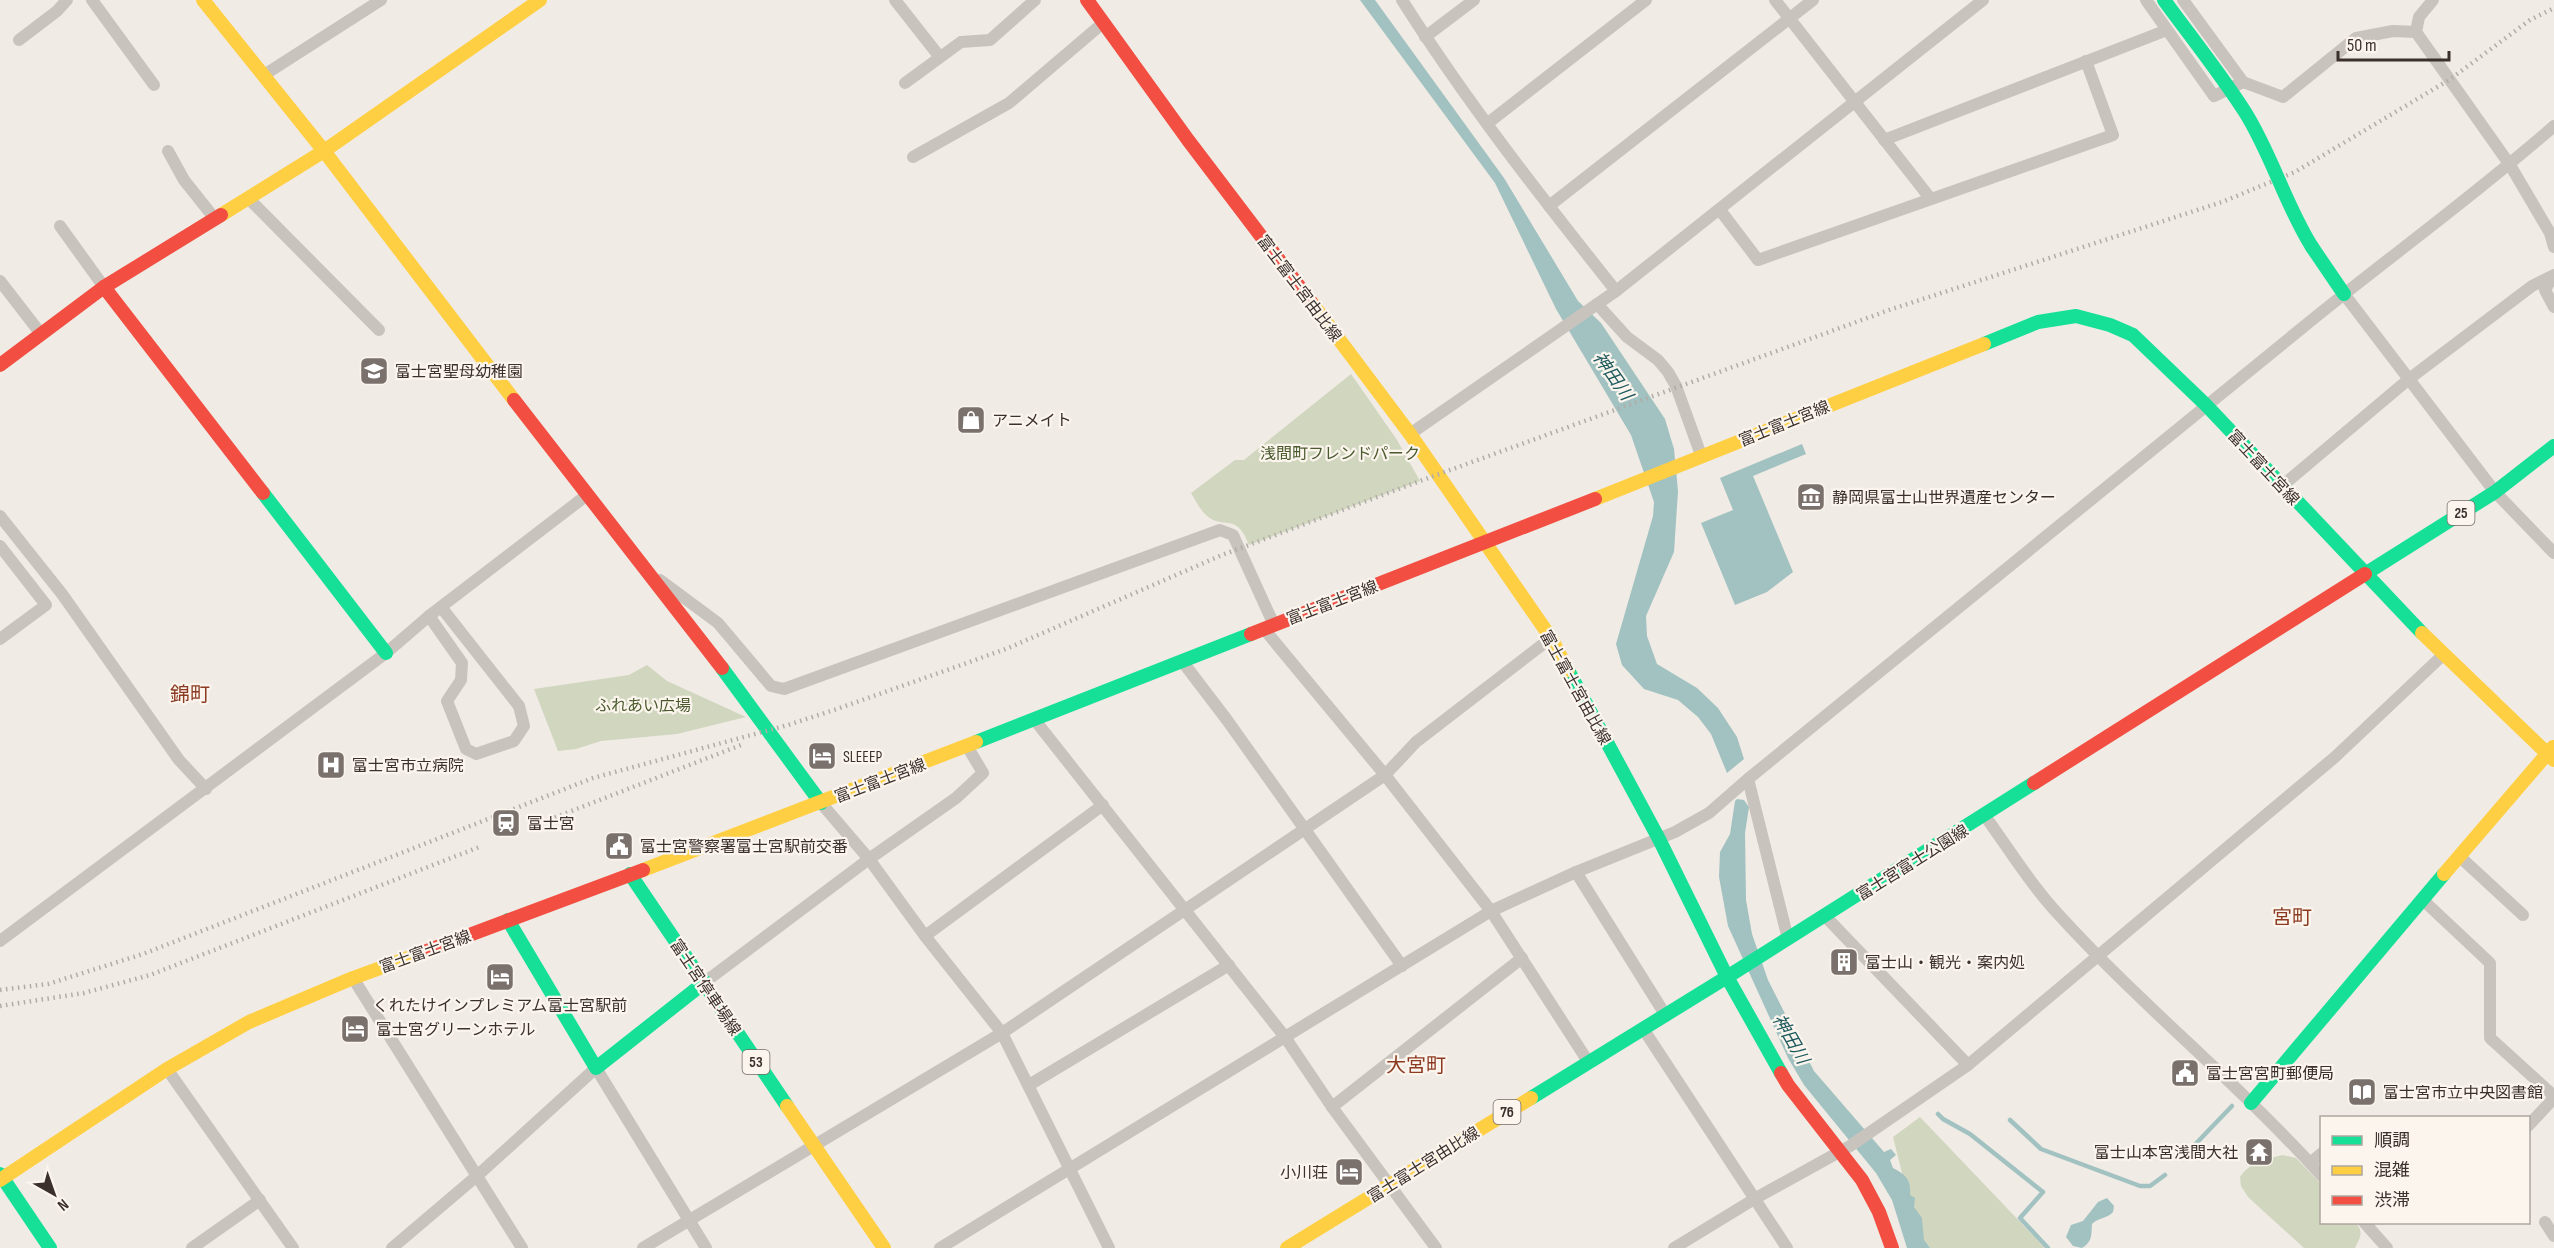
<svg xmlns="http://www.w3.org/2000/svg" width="2554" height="1248" font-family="'Sofia Sans Condensed','Noto Sans JP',sans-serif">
  <rect width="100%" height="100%" fill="#f0ebe5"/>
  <g fill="#d1d6bf">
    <path d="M1351 374 1397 440 1420 481 1249 545C1236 510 1223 532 1205 514 1199 508 1195 499 1191 493L1235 460H1244Z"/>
    <polygon points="647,665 667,681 746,717 677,734 601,741 576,749 558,751 534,689 629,675"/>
    <polygon points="1920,1117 2045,1248 1921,1248 1893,1137"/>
    <path d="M2283 1155 2296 1158 2321 1184 2322 1222 2356 1223C2364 1232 2360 1238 2355 1248H2304L2248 1197 2241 1186 2240 1177C2251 1161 2266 1159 2283 1155Z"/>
  </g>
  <g fill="#a1c2c1">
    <polygon points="1360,0 1375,0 1504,178 1578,301 1601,323 1665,419 1674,449 1678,491 1674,552 1646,616 1647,636 1657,664 1697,688 1718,708 1737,737 1744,759 1727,773 1711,734 1698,717 1678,700 1644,689 1622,665 1616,644 1653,516 1654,502 1631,435 1556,309 1495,183"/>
    <polygon points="1802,444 1806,454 1753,476 1793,572 1767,592 1735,605 1701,523 1733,510 1720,478"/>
    <path d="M1737 799 1744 800 1749 807 1745 833 1746 900 1752 934 1768 980 1814 1071 1884 1152 1891 1149 1896 1155 1890 1160 1893 1168C1906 1175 1911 1179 1910 1195L1915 1198 1914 1207 1922 1218 1924 1240 1930 1248H1907L1892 1200 1876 1173 1804 1085 1788 1058 1728 926 1719 877 1720 852 1730 834 1735 801Z"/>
    <path d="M2107 1198 2114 1206 2113 1212C2107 1219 2099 1217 2092 1224 2091 1235 2093 1241 2082 1248L2073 1246 2066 1237 2071 1225 2083 1221 2098 1202Z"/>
  </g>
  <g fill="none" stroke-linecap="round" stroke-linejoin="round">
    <g stroke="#a1c2c1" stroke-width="4.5">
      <polyline points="1938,1114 1943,1119 1970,1134 2043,1192 2020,1218 2048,1248"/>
      <polyline points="2010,1120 2041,1149 2140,1186 2150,1186 2165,1175"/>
      <polyline points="2184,1156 2232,1106"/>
    </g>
    <g stroke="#c9c3be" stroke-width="12">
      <polyline points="92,0 154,85"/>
      <polyline points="895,0 939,56"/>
      <path d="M1402 0C1466 101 1541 197 1616 291"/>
      <polyline points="1775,0 1930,198"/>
      <polyline points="2146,0 2214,96 2243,82 2183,0"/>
      <polyline points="2433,0 2419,17 2416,32 2510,165 2550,233 2554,247"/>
      <polyline points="1425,37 1474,0"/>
      <polyline points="19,40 57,11 67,0"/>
      <polyline points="264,75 381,0"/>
      <polyline points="2243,82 2283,97 2356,38 2393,31 2416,32"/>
      <polyline points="905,83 961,42 990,40 1035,0"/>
      <polyline points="1488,123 1646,0"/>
      <polyline points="1884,140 2167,30"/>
      <polyline points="168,151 184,180 215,219"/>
      <polyline points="913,157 1009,103 1103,23"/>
      <polyline points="249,199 379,330"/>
      <polyline points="1549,206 1813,0"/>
      <polyline points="1720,210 1758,260 2113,135 2086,61"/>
      <polyline points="60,226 104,287"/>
      <polyline points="2552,277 2545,290 2554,307"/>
      <polyline points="0,281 41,334"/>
      <polyline points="2344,294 2495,492 2554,553"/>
      <polyline points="1597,304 1627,337 1658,360 1668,372 1676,386 1701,455"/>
      <polyline points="1410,434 1616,291 1983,0"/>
      <polyline points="2282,486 2409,379 2532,286 2554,275"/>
      <polyline points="0,516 62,594 179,760 206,789"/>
      <polyline points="0,546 46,605 0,639"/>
      <polyline points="660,580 718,623 771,686 784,689 1220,530 1233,535 1274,625"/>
      <polyline points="429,616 462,663 461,680 447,701 466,749 476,754 514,741 524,726 519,706 441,607"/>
      <polyline points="1264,629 1385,775 1491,911 1589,1063"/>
      <polyline points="1182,661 1227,720 1402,966"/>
      <polyline points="1034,719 1285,1037 1332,1107 1436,1248"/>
      <polyline points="1748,779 1788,939"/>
      <polyline points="821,803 869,859 925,936 1002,1033 1109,1248"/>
      <path d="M1985 816C2009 849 2031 885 2059 915 2142 1006 2239 1084 2322 1176"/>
      <polyline points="2459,856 2523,915"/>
      <polyline points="1576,872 1666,1016"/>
      <polyline points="2424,901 2490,963 2490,1038 2554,1096"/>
      <polyline points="1825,916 1968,1065"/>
      <polyline points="925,936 1103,805"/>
      <polyline points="0,941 386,653 429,616 587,495"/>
      <polyline points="353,978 522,1248"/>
      <polyline points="705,982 869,859 956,798 983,773 967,746"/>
      <polyline points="1644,1030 1787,1248"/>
      <polyline points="167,1069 293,1248"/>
      <polyline points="1029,1085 1229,965"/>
      <polyline points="1332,1107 1522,958"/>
      <polyline points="2528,1126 2554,1098"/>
      <polyline points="2310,1163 2322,1153"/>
      <polyline points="2364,1222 2387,1248"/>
      <polyline points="2545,1222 2554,1236"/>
      <polyline points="192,1248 260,1200"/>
      <polyline points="392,1248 478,1175 596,1068 706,1248"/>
      <polyline points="643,1248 1002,1033 1385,775 1416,742 1551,638"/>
      <path d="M940 1248 1491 911 1576 872 1675 832 1709 813 1748 779C1932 628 2117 478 2302 328 2385 260 2473 197 2554 126"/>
      <polyline points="1674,1248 1756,1198 1850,1146 1968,1065 2335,757 2443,655"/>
    </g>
    <g stroke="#16e098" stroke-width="14">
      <polyline points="2312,247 2344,294"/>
      <polyline points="1984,344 2038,322 2076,316 2110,325 2133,335 2206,405 2422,633"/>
      <polyline points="263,493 386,653"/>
      <polyline points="2365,574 2495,492 2554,446"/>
      <polyline points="722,668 821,803"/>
      <polyline points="976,742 1251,634"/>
      <polyline points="630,874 787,1106"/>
      <polyline points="508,920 596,1068 705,982"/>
      <polyline points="1781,1073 1727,977 2034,783"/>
      <polyline points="1531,1098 1727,977 1659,839 1568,670"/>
      <polyline points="2251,1103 2444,874"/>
      <polyline points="0,1174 50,1248"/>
    </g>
    <g stroke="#ffcf43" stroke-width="14">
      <polyline points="203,0 324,151 514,400"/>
      <polyline points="221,215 324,151 540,0"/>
      <polyline points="1311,302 1410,434 1551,638 1568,670"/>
      <polyline points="1595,499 1984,344"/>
      <polyline points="2422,633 2554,760"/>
      <polyline points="643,870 976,742"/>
      <polyline points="2444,874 2553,747"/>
      <polyline points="787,1106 884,1248"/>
      <polyline points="0,1180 167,1069 249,1022 353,978 424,952"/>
      <polyline points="1287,1248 1531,1098"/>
    </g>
    <g stroke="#f24e42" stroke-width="14">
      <polyline points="1087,0 1188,140 1311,302"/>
      <polyline points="104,287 263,493"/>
      <polyline points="0,365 104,287 221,215"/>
      <polyline points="514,400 722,668"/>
      <polyline points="1251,634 1595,499"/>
      <polyline points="2034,783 2365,574"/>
      <polyline points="424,952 643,870"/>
      <polyline points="1781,1073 1788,1085 1862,1180 1879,1212 1892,1248"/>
    </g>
    <g stroke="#b1aca8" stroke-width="4.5" stroke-dasharray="1.5 4.5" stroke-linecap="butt">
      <polyline points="538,824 741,745"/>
      <polyline points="0,990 48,984 143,954 593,778 788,725 837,709 1006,649 1222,555 1420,481 1892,309 2222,202 2295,172 2449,80 2530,20 2554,8"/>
      <polyline points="0,1006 84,993 150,975 482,846"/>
    </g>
    <path stroke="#16e098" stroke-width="14" d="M2164 0C2191 37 2220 73 2245 112 2272 155 2285 204 2312 247"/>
  </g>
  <defs>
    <g id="school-square" transform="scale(1.5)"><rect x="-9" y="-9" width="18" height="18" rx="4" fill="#7a716c" stroke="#fbf5ee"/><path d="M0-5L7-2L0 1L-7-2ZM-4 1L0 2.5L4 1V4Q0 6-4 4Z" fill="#fff"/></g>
    <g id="shop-square" transform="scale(1.5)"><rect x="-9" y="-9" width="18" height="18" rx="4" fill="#7a716c" stroke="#fbf5ee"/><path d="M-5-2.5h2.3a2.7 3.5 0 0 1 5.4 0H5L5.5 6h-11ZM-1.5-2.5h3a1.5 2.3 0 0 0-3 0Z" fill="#fff"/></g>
    <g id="museum-square" transform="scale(1.5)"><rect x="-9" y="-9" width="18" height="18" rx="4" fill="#7a716c" stroke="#fbf5ee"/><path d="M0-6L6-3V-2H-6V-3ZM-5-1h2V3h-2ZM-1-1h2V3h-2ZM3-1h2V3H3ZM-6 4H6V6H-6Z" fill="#fff"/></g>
    <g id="hotel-square" transform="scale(1.5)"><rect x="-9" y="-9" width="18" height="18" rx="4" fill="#7a716c" stroke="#fbf5ee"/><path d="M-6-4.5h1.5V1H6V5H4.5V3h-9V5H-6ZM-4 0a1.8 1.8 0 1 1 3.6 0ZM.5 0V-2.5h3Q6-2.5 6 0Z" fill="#fff"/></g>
    <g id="hospital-square" transform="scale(1.5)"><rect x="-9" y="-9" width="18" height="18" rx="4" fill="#7a716c" stroke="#fbf5ee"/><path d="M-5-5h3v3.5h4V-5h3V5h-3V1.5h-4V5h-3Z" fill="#fff"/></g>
    <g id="station-square" transform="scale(1.5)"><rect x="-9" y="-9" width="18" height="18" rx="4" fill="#7a716c" stroke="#fbf5ee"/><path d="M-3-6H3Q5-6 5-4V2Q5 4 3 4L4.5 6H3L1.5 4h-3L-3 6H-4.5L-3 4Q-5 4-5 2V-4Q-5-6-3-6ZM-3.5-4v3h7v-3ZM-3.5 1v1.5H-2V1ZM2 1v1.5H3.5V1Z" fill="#fff"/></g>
    <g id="civic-square" transform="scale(1.5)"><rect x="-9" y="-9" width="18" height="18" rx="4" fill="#7a716c" stroke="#fbf5ee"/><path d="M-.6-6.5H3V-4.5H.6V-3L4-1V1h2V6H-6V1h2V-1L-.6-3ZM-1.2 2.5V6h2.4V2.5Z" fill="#fff"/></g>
    <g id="building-square" transform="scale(1.5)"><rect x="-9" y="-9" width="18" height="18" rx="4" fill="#7a716c" stroke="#fbf5ee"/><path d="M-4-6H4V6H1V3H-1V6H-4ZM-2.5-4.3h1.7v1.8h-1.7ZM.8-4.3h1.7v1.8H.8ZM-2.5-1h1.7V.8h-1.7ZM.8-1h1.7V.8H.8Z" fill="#fff"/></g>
    <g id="library-square" transform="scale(1.5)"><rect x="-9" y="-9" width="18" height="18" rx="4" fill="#7a716c" stroke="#fbf5ee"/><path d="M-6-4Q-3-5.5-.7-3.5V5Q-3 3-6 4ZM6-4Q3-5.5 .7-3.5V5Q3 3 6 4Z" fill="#fff"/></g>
    <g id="temple-square" transform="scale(1.5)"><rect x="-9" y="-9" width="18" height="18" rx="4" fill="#7a716c" stroke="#fbf5ee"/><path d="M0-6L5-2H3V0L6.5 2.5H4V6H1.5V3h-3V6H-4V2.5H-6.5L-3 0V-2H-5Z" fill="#fff"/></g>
  </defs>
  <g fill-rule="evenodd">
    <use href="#school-square" x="374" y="371"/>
    <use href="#shop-square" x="971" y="420"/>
    <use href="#museum-square" x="1811" y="497"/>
    <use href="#hotel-square" x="822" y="756"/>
    <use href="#hospital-square" x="331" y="765"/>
    <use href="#station-square" x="506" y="823"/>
    <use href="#civic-square" x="619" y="846"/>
    <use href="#building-square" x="1844" y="962"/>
    <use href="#hotel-square" x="500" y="977"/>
    <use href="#hotel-square" x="355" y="1029"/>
    <use href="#civic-square" x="2185" y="1073"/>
    <use href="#library-square" x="2362" y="1092"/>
    <use href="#temple-square" x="2259" y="1152"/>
    <use href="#hotel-square" x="1349" y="1172"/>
  </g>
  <g text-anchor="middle" stroke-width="4.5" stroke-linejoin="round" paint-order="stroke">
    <g fill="#fbf5ee" stroke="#756b66" stroke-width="1.5">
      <rect x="2447.5" y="501" width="27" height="24" rx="4.5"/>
      <rect x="742.5" y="1050" width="27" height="24" rx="4.5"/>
      <rect x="1493.5" y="1100" width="27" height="24" rx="4.5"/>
    </g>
    <g font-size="15" font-weight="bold" fill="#3b302b">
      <text x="2461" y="518">25</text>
      <text x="756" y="1067">53</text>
      <text x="1507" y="1117">76</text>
    </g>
    <g font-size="16" fill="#3b302b" stroke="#fbf5ee">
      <text transform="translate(1300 288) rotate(53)" y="6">富士富士宮由比線</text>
      <text transform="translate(1784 423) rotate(-22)" y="6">富士富士宮線</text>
      <text transform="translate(2264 467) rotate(47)" y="6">富士富士宮線</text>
      <text transform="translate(1332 602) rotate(-21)" y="6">富士富士宮線</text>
      <text transform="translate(1576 687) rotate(61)" y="6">富士富士宮由比線</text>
      <text transform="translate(880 780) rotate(-21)" y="6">富士富士宮線</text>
      <text transform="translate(1912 862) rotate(-32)" y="6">富士宮富士公園線</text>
      <text transform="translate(425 951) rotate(-20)" y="6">富士富士宮線</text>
      <text transform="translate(706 987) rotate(56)" y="6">富士宮停車場線</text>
      <text transform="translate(1423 1164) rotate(-32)" y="6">富士富士宮由比線</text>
    </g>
    <g font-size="16" fill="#3b302b" stroke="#fbf5ee" text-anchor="start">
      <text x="395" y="377">富士宮聖母幼稚園</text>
      <text x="992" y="426">アニメイト</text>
      <text x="1832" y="503">静岡県富士山世界遺産センター</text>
      <text x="843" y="762">SLEEEP</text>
      <text x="352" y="771">富士宮市立病院</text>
      <text x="527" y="829">富士宮</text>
      <text x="640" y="852">富士宮警察署富士宮駅前交番</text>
      <text x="1865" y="968">富士山・観光・案内処</text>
      <text x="500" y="1011" text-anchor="middle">くれたけインプレミアム富士宮駅前</text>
      <text x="376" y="1035">富士宮グリーンホテル</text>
      <text x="2206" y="1079">富士宮宮町郵便局</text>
      <text x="2383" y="1098">富士宮市立中央図書館</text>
      <text x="2238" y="1158" text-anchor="end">富士山本宮浅間大社</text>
      <text x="1328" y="1178" text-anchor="end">小川荘</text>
    </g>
    <g font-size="16" fill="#4a5a2e" stroke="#fbf5ee">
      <text x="1340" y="459">浅間町フレンドパーク</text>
      <text x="643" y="711">ふれあい広場</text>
    </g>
    <g font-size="18" font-style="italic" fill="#1f5a5e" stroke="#fbf5ee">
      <text transform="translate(1613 376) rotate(55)" y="6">神田川</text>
      <text transform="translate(1791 1039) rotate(60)" y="6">神田川</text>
    </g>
    <g font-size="20" fill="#8c3b22" stroke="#fbf5ee">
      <text x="190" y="701">錦町</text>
      <text x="2292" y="924">宮町</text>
      <text x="1416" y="1072">大宮町</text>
    </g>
  </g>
  <rect x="2320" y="1116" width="210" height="108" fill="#fbf5ee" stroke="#aea6a0" stroke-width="1.5"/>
  <rect x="2332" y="1136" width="30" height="9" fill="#16e098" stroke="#aea6a0" stroke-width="1.5"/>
  <text x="2374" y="1146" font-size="18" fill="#3b302b">順調</text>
  <rect x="2332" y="1166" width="30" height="9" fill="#ffcf43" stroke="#aea6a0" stroke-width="1.5"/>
  <text x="2374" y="1176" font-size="18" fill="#3b302b">混雑</text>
  <rect x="2332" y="1196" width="30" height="9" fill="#f24e42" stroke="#aea6a0" stroke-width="1.5"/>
  <text x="2374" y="1206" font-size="18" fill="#3b302b">渋滞</text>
  <g transform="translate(54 1194) rotate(140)" stroke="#fbf5ee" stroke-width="4.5" paint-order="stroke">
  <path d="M0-4.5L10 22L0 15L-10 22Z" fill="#3b302b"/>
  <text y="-9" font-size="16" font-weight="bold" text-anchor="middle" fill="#3b302b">N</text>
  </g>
  <path d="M2338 51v9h111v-9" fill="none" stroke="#3b302b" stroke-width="3"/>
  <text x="2347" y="51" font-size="18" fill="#3b302b" stroke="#fbf5ee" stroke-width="4.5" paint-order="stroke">50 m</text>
</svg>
